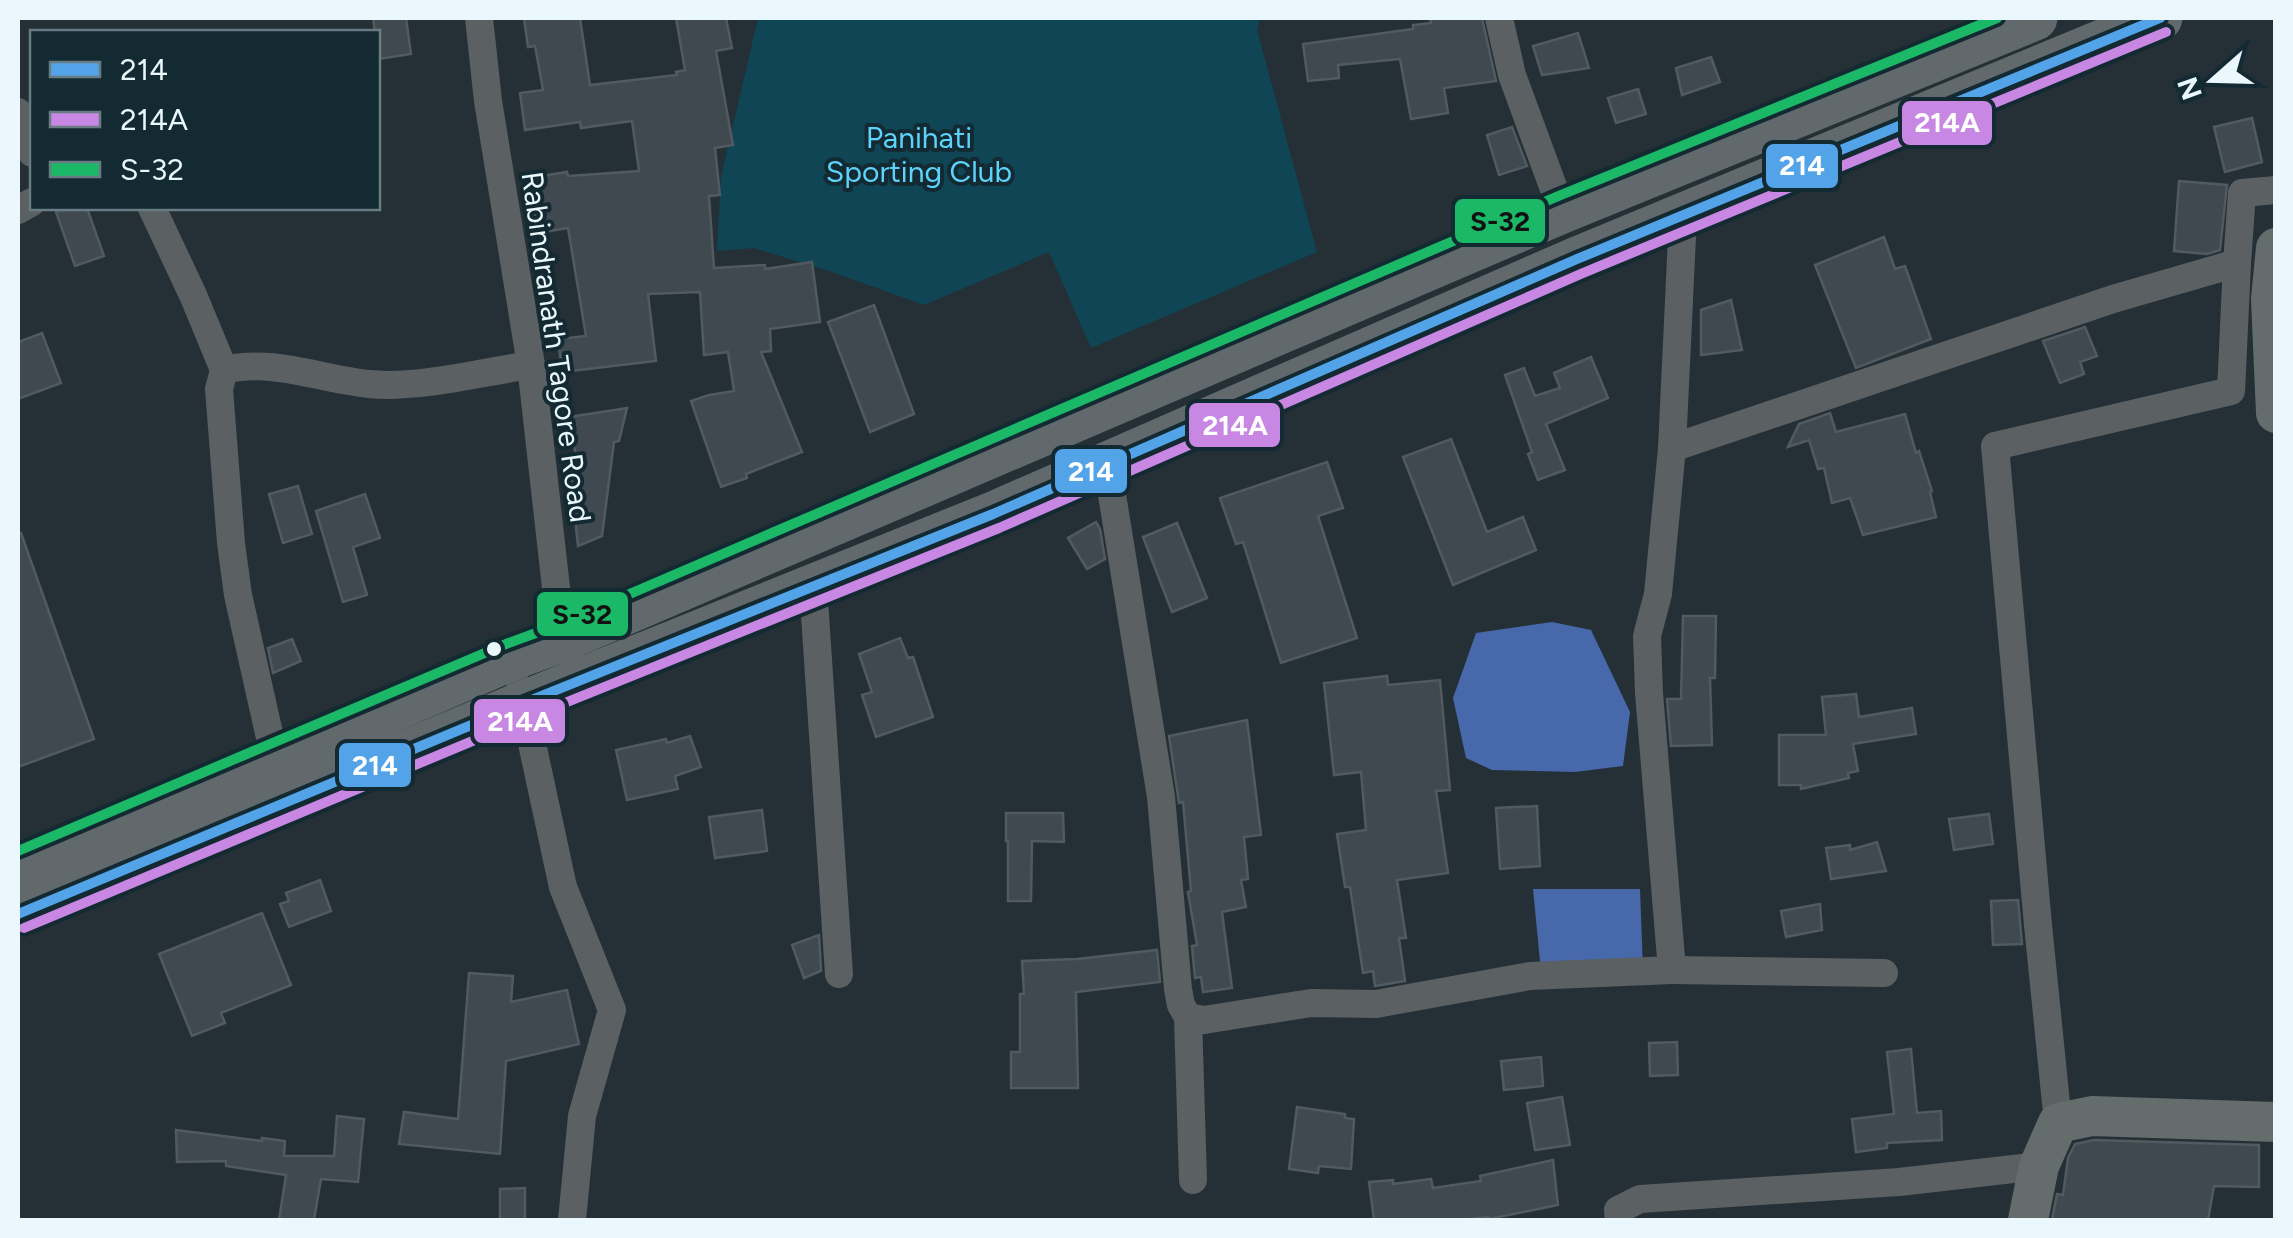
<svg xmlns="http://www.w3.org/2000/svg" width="2293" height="1238" font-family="Figtree,sans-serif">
  <rect width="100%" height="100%" fill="#243036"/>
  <polygon fill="#0f4555" points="758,18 1260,18 1257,30 1317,252 1091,348 1049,252 924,305 832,272 754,248 717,251 721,177"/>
  <g fill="#4768aa">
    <polygon points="1552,622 1591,630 1630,712 1623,766 1575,772 1492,770 1466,758 1453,698 1476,633"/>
    <polygon points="1533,889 1640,889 1643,970 1542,982"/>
  </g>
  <g fill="#40494f" stroke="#505a5f" stroke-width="2.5">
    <polygon points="373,18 406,18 411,54 378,59 378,32 375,32"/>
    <polygon points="524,18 580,18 590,85 677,75 676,72 685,70 676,18 726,18 732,48 716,51 733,145 715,148 720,195 709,196 714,268 765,265 765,269 812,262 820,322 770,329 771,351 761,352 802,452 746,474 747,478 721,487 691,401 709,395 734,391 728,352 704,355 700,292 648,294 656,361 562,372 558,339 586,336 568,228 538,233 529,178 567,172 568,176 639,171 632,121 581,128 580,122 525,130 520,93 543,90 535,46 528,47"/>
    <polygon points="1430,18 1482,18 1496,81 1444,88 1448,113 1411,119 1400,59 1338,65 1339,78 1308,81 1303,44 1413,29 1413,25 1431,23"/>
    <polygon points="1578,33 1589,68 1542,75 1533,46"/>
    <polygon points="1711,57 1720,82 1682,95 1676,68"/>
    <polygon points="1638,89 1646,114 1616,123 1608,98"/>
    <polygon points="2252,118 2262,162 2225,172 2214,127"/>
    <polygon points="1512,127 1527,166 1499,175 1487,135"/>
    <polygon points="2179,181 2227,185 2220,250 2207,254 2174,251"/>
    <polygon points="68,208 87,208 104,256 75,266 56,212"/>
    <polygon points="1884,237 1895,269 1905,266 1931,339 1856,368 1815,265"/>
    <polygon points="1731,300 1742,350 1701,355 1701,310"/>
    <polygon points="874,305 914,414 870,432 828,322"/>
    <polygon points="2085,327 2097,356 2080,362 2084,374 2060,383 2043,341"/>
    <polygon points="42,333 61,383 18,399 18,342"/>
    <polygon points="1591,357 1608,398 1546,424 1565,470 1538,480 1528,454 1532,452 1505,375 1524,368 1535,396 1560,388 1554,373"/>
    <polygon points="627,408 619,441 614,442 602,536 578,546 569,463 577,462 569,417"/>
    <polygon points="1830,413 1836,432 1905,414 1916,453 1919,451 1932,491 1930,492 1936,517 1863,535 1850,498 1832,503 1824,468 1818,469 1809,440 1788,447 1799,424"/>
    <polygon points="1451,439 1487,532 1523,517 1536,550 1453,585 1403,457"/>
    <polygon points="1327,462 1343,508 1318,516 1357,638 1281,663 1243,542 1236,544 1220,498"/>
    <polygon points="298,486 312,534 283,543 269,494"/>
    <polygon points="365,494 380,538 353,547 367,595 343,602 316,511"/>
    <polygon points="1096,522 1100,529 1105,559 1087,569 1068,538"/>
    <polygon points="1177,523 1207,598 1172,612 1143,537"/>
    <polygon points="18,533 21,533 94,739 18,767"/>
    <polygon points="1683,616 1716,616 1715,678 1710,678 1712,745 1671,746 1667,699 1681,699"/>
    <polygon points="900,638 908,658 913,657 933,717 876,737 862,695 872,692 859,654"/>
    <polygon points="292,639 301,661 273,673 268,648"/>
    <polygon points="1387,676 1388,685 1440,680 1450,790 1436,791 1448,873 1397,880 1406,938 1399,938 1405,981 1375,986 1373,971 1363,973 1350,887 1345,887 1337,834 1366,830 1361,772 1334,775 1324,683"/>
    <polygon points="1856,694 1859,717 1912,708 1916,734 1853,744 1858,771 1848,773 1849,778 1801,789 1801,785 1779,785 1779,735 1826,735 1822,697"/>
    <polygon points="1247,720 1261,835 1244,837 1248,879 1241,880 1246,907 1222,912 1232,988 1203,992 1201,977 1195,978 1192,946 1197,945 1188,892 1191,891 1183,802 1179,803 1169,736"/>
    <polygon points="690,736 701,767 675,776 678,789 627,800 616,750 666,739 667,743"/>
    <polygon points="1537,806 1540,866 1500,869 1496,808"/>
    <polygon points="762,810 767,851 715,858 709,817"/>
    <polygon points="1006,813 1063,813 1064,842 1032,841 1031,901 1008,901 1008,841 1006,841"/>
    <polygon points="1989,814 1993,844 1954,850 1949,819"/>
    <polygon points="1877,842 1886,871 1831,879 1826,848 1850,845 1850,850"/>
    <polygon points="320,880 331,911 289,927 280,904 289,901 286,893"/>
    <polygon points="2018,900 2022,944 1993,945 1991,901"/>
    <polygon points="1820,904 1822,930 1786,937 1781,911"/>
    <polygon points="262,913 291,985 221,1013 225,1023 192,1036 159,954"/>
    <polygon points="819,935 821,971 804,978 792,945"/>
    <polygon points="1157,950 1160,982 1076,992 1078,1088 1011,1088 1011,1052 1020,1052 1020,994 1024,994 1022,961 1077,959"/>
    <polygon points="469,973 513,976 511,1002 567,990 579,1044 506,1061 500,1154 399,1144 404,1112 458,1119"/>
    <polygon points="1677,1042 1678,1075 1650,1076 1649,1043"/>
    <polygon points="1911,1049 1917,1113 1941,1111 1942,1140 1887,1143 1887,1148 1856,1152 1852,1119 1894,1114 1887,1052"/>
    <polygon points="1541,1057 1543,1086 1504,1090 1501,1061"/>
    <polygon points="1562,1097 1570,1145 1535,1150 1527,1103"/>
    <polygon points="1297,1107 1345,1114 1345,1118 1354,1119 1351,1169 1319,1166 1318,1173 1289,1169"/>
    <polygon points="337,1116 364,1119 358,1182 321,1179 314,1220 279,1220 286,1175 226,1166 226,1161 177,1162 176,1130 262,1141 262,1138 285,1141 284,1156 334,1156"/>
    <polygon points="2094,1140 2259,1145 2259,1187 2214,1186 2208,1220 2052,1220 2057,1194 2063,1195 2068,1158 2075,1144"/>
    <polygon points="1553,1160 1558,1205 1489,1219 1489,1217 1462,1220 1374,1220 1369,1182 1393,1180 1393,1184 1431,1179 1433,1188 1481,1181 1480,1176"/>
    <polygon points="525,1188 525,1220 500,1220 500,1189"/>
  </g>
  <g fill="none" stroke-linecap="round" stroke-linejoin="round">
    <g stroke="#5b6062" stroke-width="28">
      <polyline points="479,18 488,101 531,365 563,650"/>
      <polyline points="1499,18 1512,75 1562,211"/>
      <polyline points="18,112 32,153"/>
      <polyline points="152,208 193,295 224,370"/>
      <polyline points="18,210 32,202"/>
      <polyline points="1672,448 2113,299 2237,263 2242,193 2276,190"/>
      <polyline points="1107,464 1161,797 1178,989 1181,1005 1188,1017 1204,1020 1311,1003 1376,1004 1530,976 1672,970 1649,693 1647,636 1658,594 1672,448 1683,216"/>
      <polyline points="813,585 839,974"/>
      <polyline points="520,688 563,887 612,1010 582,1116 572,1220"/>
      <path d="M275 760 238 595 231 543 219 389 224 370C273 358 320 379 369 384 418 389 483 372 531 365"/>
      <polyline points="1672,970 1884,973"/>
      <polyline points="1188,1017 1193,1180"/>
      <polyline points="2058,1123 2038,925 1995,446 2231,391 2237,263"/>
      <polyline points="1619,1220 1618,1210 1640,1199 1899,1182 2039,1166"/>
    </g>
    <g stroke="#656c6c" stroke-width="40">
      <polyline points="2276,248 2271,299 2276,413"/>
      <polyline points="2028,1220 2039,1166 2058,1123 2092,1116 2276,1122"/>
    </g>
    <g stroke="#61696c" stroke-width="45">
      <polyline points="18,867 275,760 512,658 561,640 1562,211 2035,18"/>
      <polyline points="18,914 524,703 993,514 1577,259 2160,18"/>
    </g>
    <g stroke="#132a32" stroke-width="18">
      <polyline id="bus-1" points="18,914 524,703 993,514 1577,259 2160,18"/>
    </g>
    <g stroke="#132a32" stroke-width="18">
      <polyline id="bus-2" points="24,928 530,717 999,528 1583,273 2166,32"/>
    </g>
    <g stroke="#132a32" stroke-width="18">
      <polyline id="bus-3" points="18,851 506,644 555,626 1556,197 1997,18"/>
    </g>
    <use href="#bus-1" stroke="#53a3e8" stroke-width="10"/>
    <use href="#bus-2" stroke="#c787e3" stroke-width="10"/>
    <use href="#bus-3" stroke="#1ab867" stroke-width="10"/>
  </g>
  <circle fill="#eaf8fd" stroke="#132a32" stroke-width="4" cx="494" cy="649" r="9"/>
  <g text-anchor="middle" stroke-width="8" stroke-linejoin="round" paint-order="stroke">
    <g font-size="30" fill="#5cd3fa" stroke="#132a32">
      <text x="919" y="148">Panihati<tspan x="919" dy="34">Sporting Club</tspan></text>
    </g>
    <g font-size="30" fill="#eaf8fd" stroke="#132a32">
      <text transform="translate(556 347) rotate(82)" y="10">Rabindranath Tagore Road</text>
    </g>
  </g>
  <g stroke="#132a32" stroke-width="4">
    <rect x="1900" y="99" width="94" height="48" rx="10" fill="#c787e3"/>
    <rect x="1764" y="142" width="76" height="48" rx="10" fill="#53a3e8"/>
    <rect x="1453" y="197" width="94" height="48" rx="10" fill="#1ab867"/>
    <rect x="1187" y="401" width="95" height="48" rx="10" fill="#c787e3"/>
    <rect x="1053" y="447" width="76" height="48" rx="10" fill="#53a3e8"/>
    <rect x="535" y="590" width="95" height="48" rx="10" fill="#1ab867"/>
    <rect x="472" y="697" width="95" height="48" rx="10" fill="#c787e3"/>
    <rect x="337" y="741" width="76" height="48" rx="10" fill="#53a3e8"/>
  </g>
  <g font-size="28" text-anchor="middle" font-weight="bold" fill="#fff">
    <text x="1947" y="132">214A</text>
    <text x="1802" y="175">214</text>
    <text x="1235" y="435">214A</text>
    <text x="1091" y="481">214</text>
    <text x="520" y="731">214A</text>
    <text x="375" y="775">214</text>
  </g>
  <g font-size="28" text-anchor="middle" font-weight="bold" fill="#111">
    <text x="1500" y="231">S-32</text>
    <text x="582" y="624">S-32</text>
  </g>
  <rect width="2293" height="1238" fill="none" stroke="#eaf8fd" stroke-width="40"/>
  <rect x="30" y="30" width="350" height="180" fill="#132a32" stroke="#697c83" stroke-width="2.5"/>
  <rect x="50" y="62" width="50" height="15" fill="#53a3e8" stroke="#697c83" stroke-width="2.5"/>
  <text x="120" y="80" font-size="30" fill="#eaf8fd">214</text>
  <rect x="50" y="112" width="50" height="15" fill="#c787e3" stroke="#697c83" stroke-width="2.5"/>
  <text x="120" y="130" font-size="30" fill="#eaf8fd">214A</text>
  <rect x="50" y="162" width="50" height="15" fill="#1ab867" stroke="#697c83" stroke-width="2.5"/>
  <text x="120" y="180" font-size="30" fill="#eaf8fd">S-32</text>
  <g transform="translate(2213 80) rotate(250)" stroke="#132a32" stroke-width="8" paint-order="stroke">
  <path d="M0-8L18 38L0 25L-18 38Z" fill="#eaf8fd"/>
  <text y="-15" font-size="28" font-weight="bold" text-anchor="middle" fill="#eaf8fd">N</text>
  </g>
</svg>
